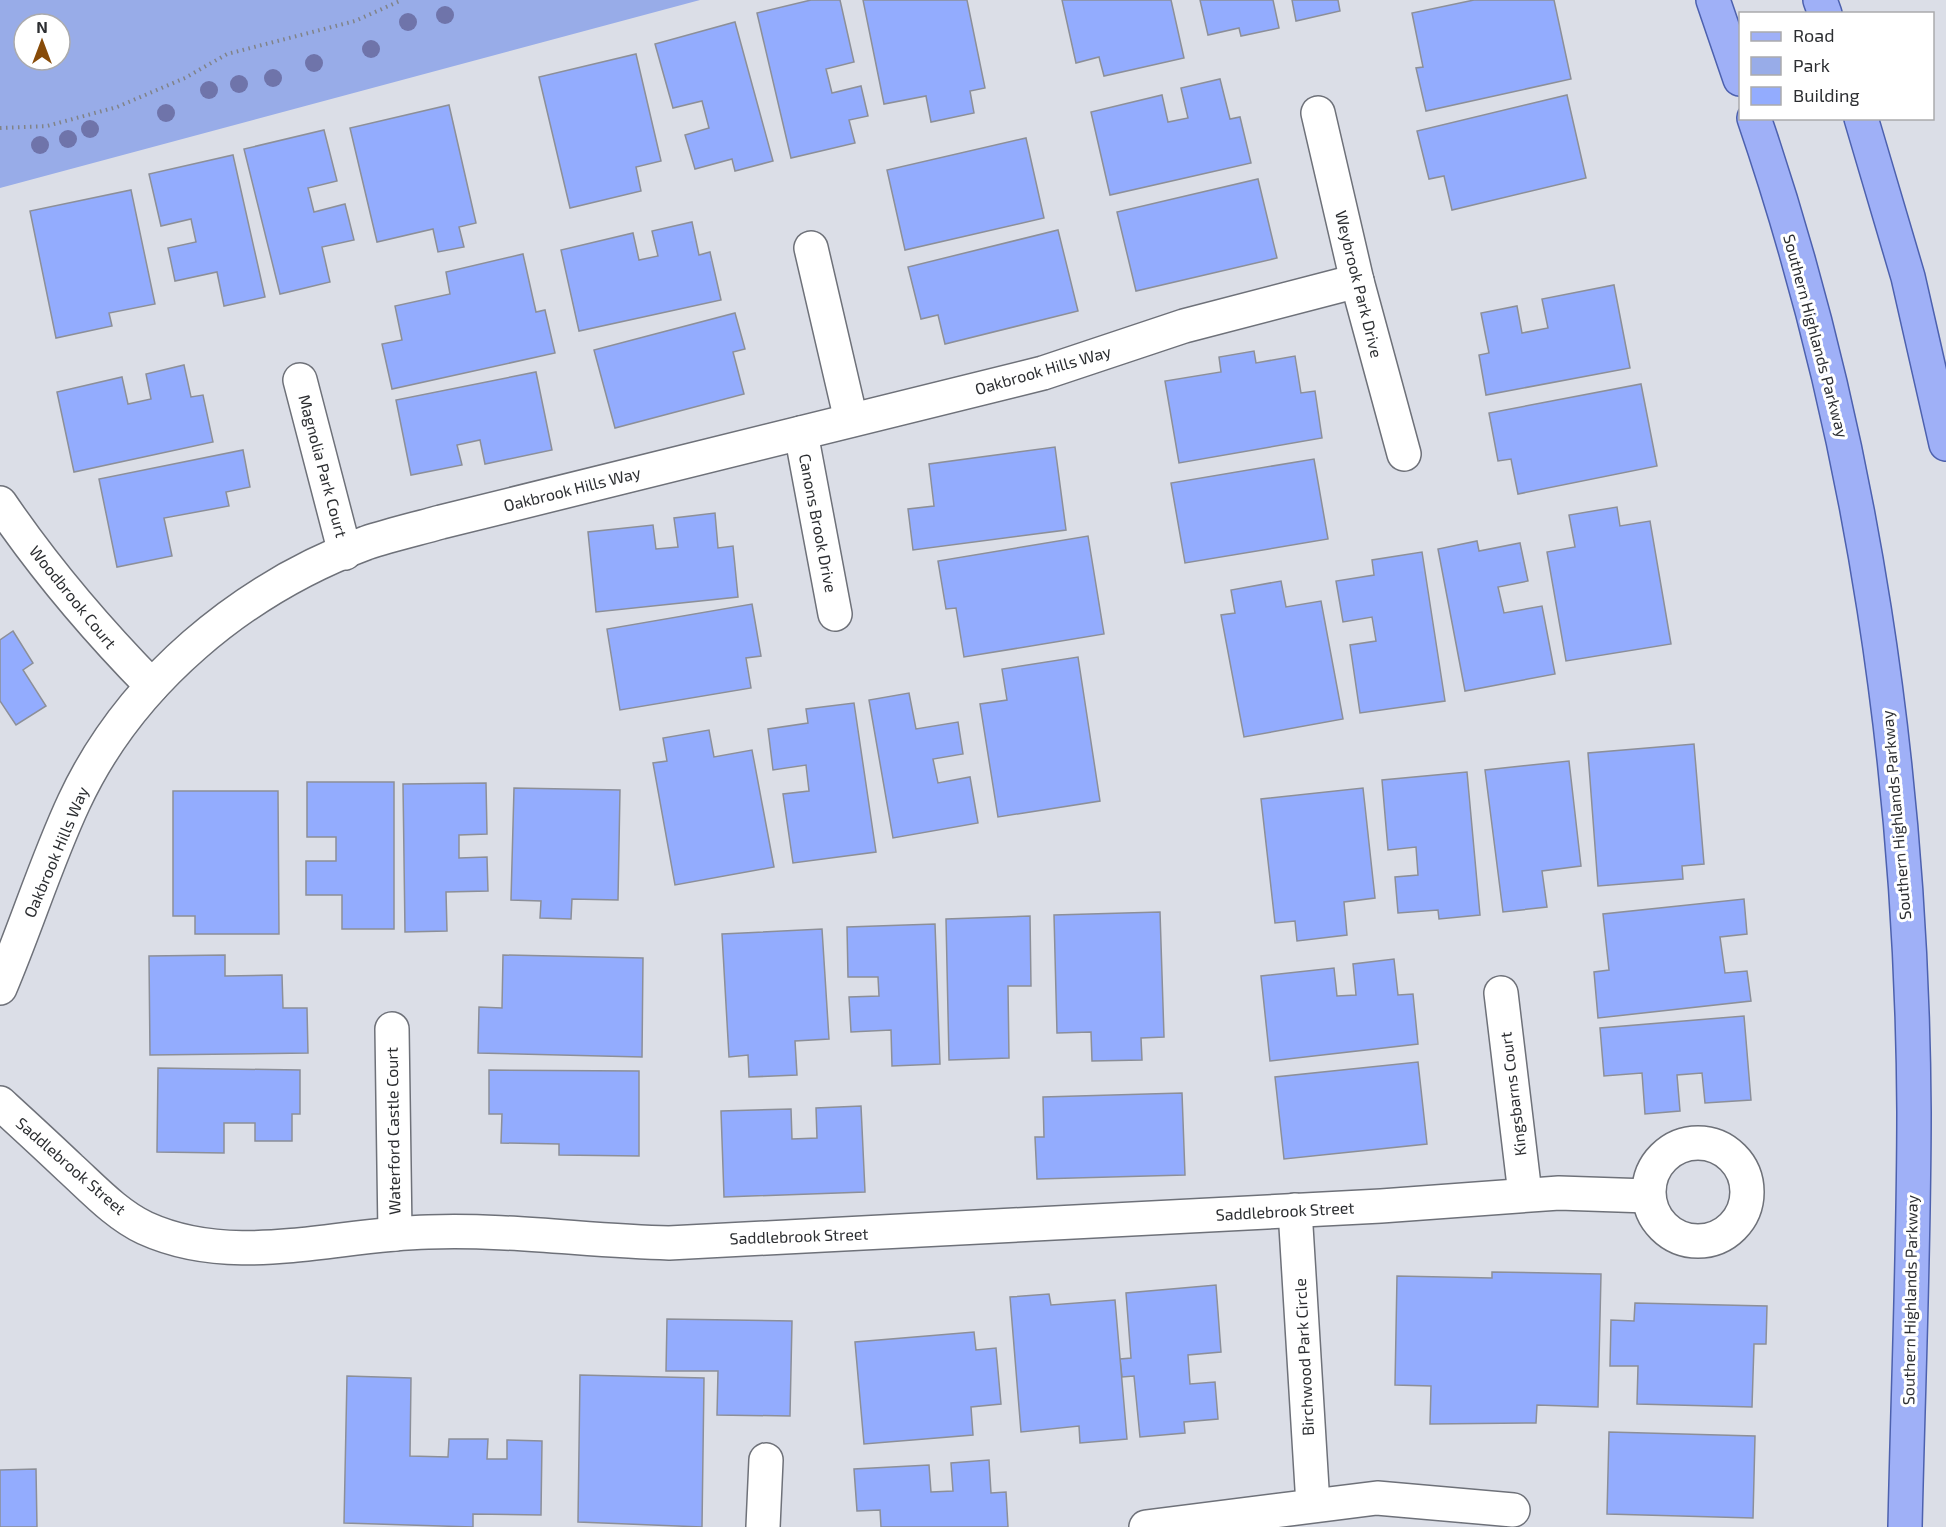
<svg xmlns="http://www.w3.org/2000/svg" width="1946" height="1527" font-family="'Exo 2',sans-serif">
  <rect width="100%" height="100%" fill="#dbdee7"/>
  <path fill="#98ace8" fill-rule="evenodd" d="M0 0H700L0 188ZM24 24H60V60H24Z"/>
  <g fill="#93acfe" stroke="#8c8f98" stroke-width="1.5">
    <polygon points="811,0 840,0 854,62 826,69 832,93 861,86 868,116 849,120 855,143 791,158 757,13"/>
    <polygon points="863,0 967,0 985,88 970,91 974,113 931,122 926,96 884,104"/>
    <polygon points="1062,0 1171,0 1184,58 1104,76 1099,57 1076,63"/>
    <polygon points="1200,0 1273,0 1279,28 1241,36 1239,28 1208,35"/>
    <polygon points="1292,0 1338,0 1340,11 1296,21"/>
    <polygon points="1474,0 1554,0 1571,79 1426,111 1416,68 1423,67 1412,13"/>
    <polygon points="735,22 773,161 735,171 732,159 695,169 685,135 709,128 702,101 673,108 655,44"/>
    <polygon points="636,54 661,161 636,167 641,191 570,208 539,77"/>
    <polygon points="1220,79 1230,119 1240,117 1251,163 1110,195 1091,112 1162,95 1168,122 1188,118 1181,88"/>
    <polygon points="1567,95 1586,178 1452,210 1444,176 1429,179 1417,131"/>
    <polygon points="449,105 476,223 459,227 464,247 438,252 433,229 377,242 350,128"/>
    <polygon points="324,130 337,181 308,188 314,212 345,204 354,240 322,247 330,282 280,294 244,149"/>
    <polygon points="1026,138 1044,218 905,250 887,170"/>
    <polygon points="233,155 265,297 224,306 217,272 175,281 168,248 196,242 191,219 161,226 149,174"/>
    <polygon points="1258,179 1277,258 1136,291 1117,212"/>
    <polygon points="131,190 155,304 109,313 112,326 56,338 30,211"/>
    <polygon points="692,222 699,255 710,252 721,300 579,331 561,250 633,233 639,260 658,256 652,231"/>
    <polygon points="1058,230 1078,311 945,344 938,315 921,319 908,267"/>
    <polygon points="523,254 536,312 545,310 555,353 392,389 382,344 402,340 395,306 450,294 446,272"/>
    <polygon points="1614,285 1630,368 1486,395 1479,355 1489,353 1481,313 1517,306 1522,333 1548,328 1542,299"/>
    <polygon points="735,313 745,349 733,352 744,394 615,428 594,350"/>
    <polygon points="1254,351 1256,363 1295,356 1301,393 1315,391 1322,438 1179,463 1165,381 1221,372 1219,357"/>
    <polygon points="184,365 191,397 203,395 213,442 74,472 57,392 122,377 128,404 151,399 146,374"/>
    <polygon points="536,372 552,450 485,464 480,440 457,445 462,465 411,475 396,400"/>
    <polygon points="1641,384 1657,466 1518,494 1511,459 1498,461 1489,413"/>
    <polygon points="1055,447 1066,530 913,550 908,509 934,506 929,464"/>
    <polygon points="243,450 250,487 226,492 229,506 164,518 172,556 117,567 99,479"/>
    <polygon points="1314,459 1328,539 1185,563 1171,483"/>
    <polygon points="1617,507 1620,526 1650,521 1671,644 1566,661 1547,552 1575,547 1569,515"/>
    <polygon points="715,513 718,548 733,546 738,597 596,612 588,532 653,525 656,549 678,547 674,518"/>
    <polygon points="1088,536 1104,634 964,657 956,608 946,609 938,561"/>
    <polygon points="1477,541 1479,551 1520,543 1528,581 1498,587 1504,613 1542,606 1555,674 1465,691 1438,549"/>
    <polygon points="1422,552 1445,701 1360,713 1350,645 1376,641 1372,617 1343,622 1336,581 1374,575 1372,560"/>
    <polygon points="1281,581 1286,607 1321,601 1343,719 1244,737 1221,615 1235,613 1231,590"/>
    <polygon points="752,604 761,656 746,658 751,688 620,710 607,629"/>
    <polygon points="13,631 33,663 23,670 46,706 16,725 0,701 0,640"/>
    <polygon points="1078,657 1100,801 998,817 980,704 1007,700 1002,669"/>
    <polygon points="909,693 916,729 958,722 963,754 933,759 938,783 970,777 978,823 893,838 869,700"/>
    <polygon points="854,703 876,852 793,863 783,794 809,791 806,765 773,770 768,729 808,723 806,709"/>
    <polygon points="709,730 714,757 752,750 774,867 675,885 653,763 667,761 663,738"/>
    <polygon points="1694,744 1704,864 1682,866 1683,879 1598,886 1588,753"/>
    <polygon points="1569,761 1581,866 1542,871 1547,907 1503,912 1485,770"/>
    <polygon points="1467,772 1480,915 1439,919 1438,910 1398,913 1395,877 1418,875 1416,847 1388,850 1382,780"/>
    <polygon points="307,782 394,782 394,929 342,929 342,895 306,895 306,861 336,861 336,837 307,837"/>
    <polygon points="486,783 487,834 459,835 459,858 487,857 488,891 446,892 447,931 405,932 403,784"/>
    <polygon points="514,788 620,790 618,900 572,899 571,919 540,918 541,901 511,900"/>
    <polygon points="1363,788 1375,898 1344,902 1347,935 1297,941 1295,921 1275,923 1261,799"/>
    <polygon points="173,791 278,791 279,934 195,934 195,916 173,916"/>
    <polygon points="1744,899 1747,934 1720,937 1725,973 1747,971 1751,1001 1598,1018 1594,972 1609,970 1603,914"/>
    <polygon points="1160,912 1164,1037 1141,1038 1142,1060 1092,1061 1091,1032 1057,1033 1054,915"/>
    <polygon points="1030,916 1031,986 1008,986 1009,1058 949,1060 946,919"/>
    <polygon points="935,924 940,1064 892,1066 891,1030 851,1032 849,997 879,996 878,977 848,977 847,927"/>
    <polygon points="822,929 829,1039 795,1041 797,1075 749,1077 748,1055 729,1057 722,934"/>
    <polygon points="225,955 225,976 282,975 283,1008 307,1008 308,1053 150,1055 149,956"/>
    <polygon points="503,955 643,958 642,1057 478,1053 479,1007 502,1008"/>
    <polygon points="1394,959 1398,995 1413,994 1418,1044 1270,1061 1261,976 1334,968 1337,996 1356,995 1353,964"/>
    <polygon points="1744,1016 1751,1100 1705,1103 1702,1073 1677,1075 1680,1111 1645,1114 1642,1073 1604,1076 1600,1028"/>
    <polygon points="1418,1062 1427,1144 1284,1159 1275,1077"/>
    <polygon points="158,1068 300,1070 300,1114 292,1114 292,1141 255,1141 255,1123 224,1123 224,1153 157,1152"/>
    <polygon points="489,1070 639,1071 639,1156 559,1155 559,1144 501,1143 502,1114 489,1114"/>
    <polygon points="1182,1093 1185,1175 1037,1179 1035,1137 1044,1137 1043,1097"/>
    <polygon points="861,1106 865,1192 724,1197 721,1111 791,1109 792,1139 817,1138 816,1108"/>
    <polygon points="1492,1272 1601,1274 1598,1407 1537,1405 1536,1423 1430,1424 1431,1386 1395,1385 1397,1276 1492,1278"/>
    <polygon points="1216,1285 1221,1352 1188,1355 1190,1384 1215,1382 1218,1419 1184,1422 1185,1433 1140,1437 1134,1376 1122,1377 1120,1359 1131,1358 1126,1293"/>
    <polygon points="1049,1294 1051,1305 1115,1300 1127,1439 1080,1443 1079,1426 1021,1432 1010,1297"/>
    <polygon points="1635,1303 1767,1306 1766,1344 1754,1344 1752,1407 1637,1404 1638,1366 1610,1366 1611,1320 1634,1321"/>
    <polygon points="667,1319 792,1321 790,1416 717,1415 718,1371 666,1371"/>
    <polygon points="974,1332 976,1350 996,1348 1001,1404 971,1407 973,1435 864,1444 855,1342"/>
    <polygon points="580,1375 704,1378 702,1527 578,1522"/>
    <polygon points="347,1376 411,1378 410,1456 448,1457 449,1439 488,1439 487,1459 507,1459 507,1440 542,1441 541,1515 473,1514 473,1527 344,1523"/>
    <polygon points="1609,1432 1755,1436 1753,1518 1607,1514"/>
    <polygon points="989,1460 991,1493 1006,1492 1008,1527 881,1527 880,1510 857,1511 854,1469 929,1465 931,1492 953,1491 951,1463"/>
    <polygon points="36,1469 37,1527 0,1527 0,1470"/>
  </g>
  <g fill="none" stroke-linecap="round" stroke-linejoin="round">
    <g stroke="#6e7179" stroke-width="36">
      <g id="minor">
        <polyline points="1318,113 1357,281 1404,454"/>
        <polyline points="811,248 851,420"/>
        <polyline points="300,380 345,553"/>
        <polyline points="801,433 835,614"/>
        <path d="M0 503C45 569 96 629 152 686"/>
        <path d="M0 988C26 927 46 862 74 802 130 682 242 589 366 543 390 535 416 529 441 522L1043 373 1184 326 1357 281"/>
        <polyline points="1501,993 1525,1194"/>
        <polyline points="392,1029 395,1234"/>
        <path d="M0 1103C24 1125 47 1146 70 1168 93 1189 117 1215 145 1228 235 1269 334 1234 428 1232 508 1229 589 1241 669 1243L1381 1206 1559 1193 1648 1196"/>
        <circle cx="1698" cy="1192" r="49"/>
        <polyline points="1295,1210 1313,1505"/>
        <polyline points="763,1527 766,1460"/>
        <polyline points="1146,1527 1377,1498 1513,1510"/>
      </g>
    </g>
    <g stroke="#4d61ae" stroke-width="36">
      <g id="major">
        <polyline points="1713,0 1740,79"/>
        <polyline points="1820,0 1825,14"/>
        <path d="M1754 118C1863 437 1912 776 1914 1112 1914 1250 1908 1389 1905 1527"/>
        <polyline points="1861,118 1908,277 1946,444"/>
      </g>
    </g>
    <polyline stroke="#808388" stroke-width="4" stroke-dasharray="1.5 4.5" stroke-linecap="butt" points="0,128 47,126 117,107 185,78 227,54 355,21 402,0"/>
    <use href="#minor" stroke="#fff" stroke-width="33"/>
    <use href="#major" stroke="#9fb0f7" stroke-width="33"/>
  </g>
  <g fill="#6f74aa">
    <circle cx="445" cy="15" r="9"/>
    <circle cx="408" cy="22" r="9"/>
    <circle cx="371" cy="49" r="9"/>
    <circle cx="314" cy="63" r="9"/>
    <circle cx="273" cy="78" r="9"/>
    <circle cx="239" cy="84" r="9"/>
    <circle cx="209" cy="90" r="9"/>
    <circle cx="166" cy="113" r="9"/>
    <circle cx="90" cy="129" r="9"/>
    <circle cx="68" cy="139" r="9"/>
    <circle cx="40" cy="145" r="9"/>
  </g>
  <g text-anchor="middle" stroke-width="6" stroke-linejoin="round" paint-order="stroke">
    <g font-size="16" fill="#2c2e31" stroke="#fff">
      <text transform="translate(1359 284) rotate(76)" y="6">Weybrook Park Drive</text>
      <text transform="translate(1816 336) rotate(75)" y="6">Southern Highlands Parkway</text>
      <text transform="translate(1043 370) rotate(-16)" y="6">Oakbrook Hills Way</text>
      <text transform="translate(323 466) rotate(75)" y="6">Magnolia Park Court</text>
      <text transform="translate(572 489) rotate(-14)" y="6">Oakbrook Hills Way</text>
      <text transform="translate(818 523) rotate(79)" y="6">Canons Brook Drive</text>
      <text transform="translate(73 597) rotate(51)" y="6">Woodbrook Court</text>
      <text transform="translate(1896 815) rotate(-95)" y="6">Southern Highlands Parkway</text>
      <text transform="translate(56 852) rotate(-67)" y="6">Oakbrook Hills Way</text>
      <text transform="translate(1513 1094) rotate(-97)" y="6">Kingsbarns Court</text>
      <text transform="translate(393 1131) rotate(-91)" y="6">Waterford Castle Court</text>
      <text transform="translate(71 1166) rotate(41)" y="6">Saddlebrook Street</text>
      <text transform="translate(1285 1211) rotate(-3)" y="6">Saddlebrook Street</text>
      <text transform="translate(799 1236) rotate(-2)" y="6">Saddlebrook Street</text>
      <text transform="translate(1910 1300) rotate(-89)" y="6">Southern Highlands Parkway</text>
      <text transform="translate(1304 1357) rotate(-93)" y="6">Birchwood Park Circle</text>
    </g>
  </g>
  <rect x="1739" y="12" width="195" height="108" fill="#ffffff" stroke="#ababad" stroke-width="1.5"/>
  <rect x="1751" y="32" width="30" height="9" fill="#9fb0f7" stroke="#ababad" stroke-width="1.5"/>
  <text x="1793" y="42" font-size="18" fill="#2c2e31">Road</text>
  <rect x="1751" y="57" width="30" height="18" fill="#98ace8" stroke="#ababad" stroke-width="1.5"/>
  <text x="1793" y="72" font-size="18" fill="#2c2e31">Park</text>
  <rect x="1751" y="87" width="30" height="18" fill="#93acfe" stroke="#ababad" stroke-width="1.5"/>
  <text x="1793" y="102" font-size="18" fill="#2c2e31">Building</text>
  <g transform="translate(42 42)"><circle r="28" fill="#ffffff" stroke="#ababad" stroke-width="1.5"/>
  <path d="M0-4.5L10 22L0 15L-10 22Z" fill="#874b08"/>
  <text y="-9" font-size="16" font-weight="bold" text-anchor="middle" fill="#2c2e31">N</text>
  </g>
</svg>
